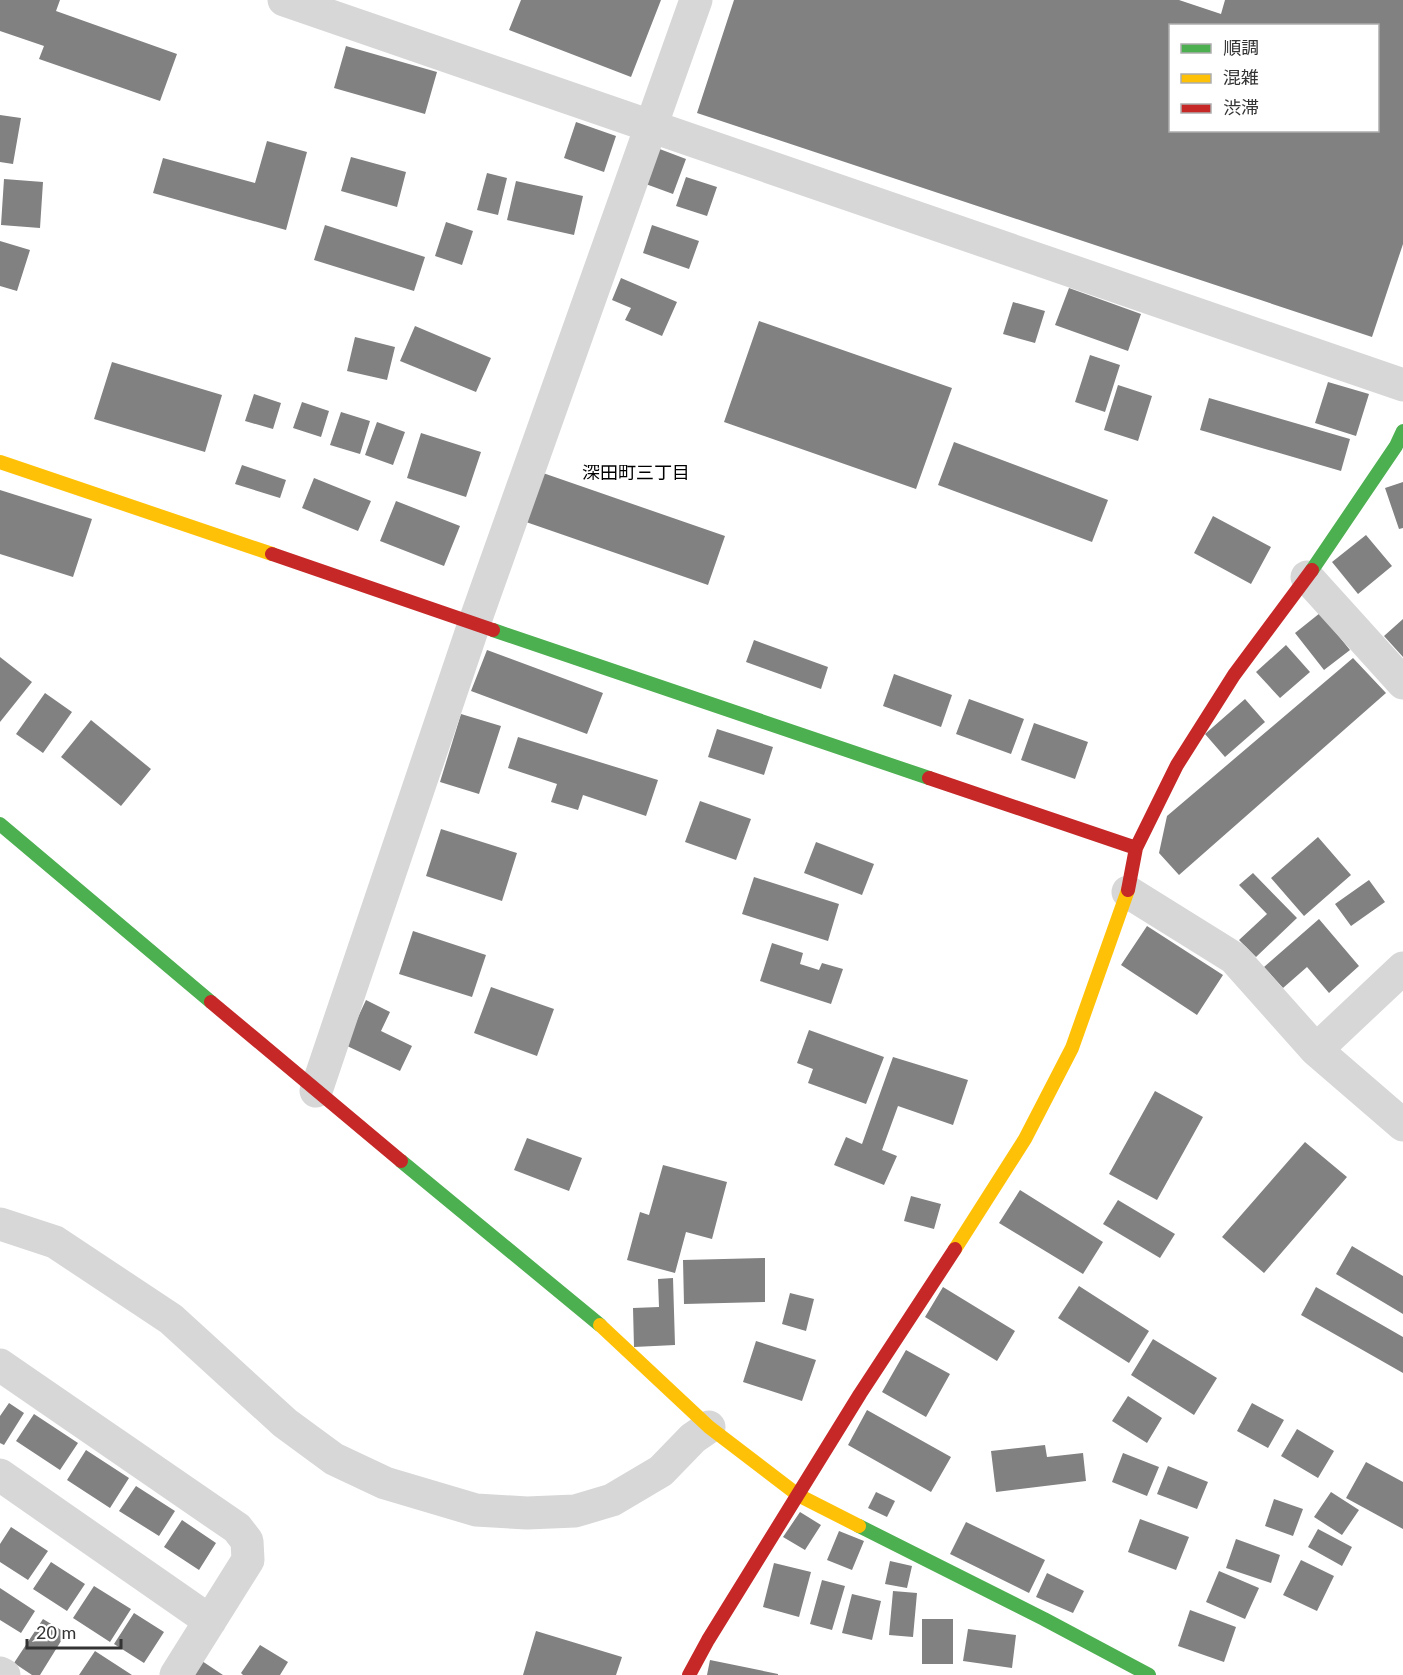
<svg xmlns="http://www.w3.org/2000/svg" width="1403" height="1675" font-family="Lato,'Noto Sans JP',sans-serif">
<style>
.building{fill:#818181;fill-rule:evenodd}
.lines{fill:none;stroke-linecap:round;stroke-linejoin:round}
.street{stroke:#d7d7d7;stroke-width:33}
.fast{stroke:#4caf50;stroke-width:14}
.slow{stroke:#ffc107;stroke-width:14}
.jam{stroke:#c62828;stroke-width:14}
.labels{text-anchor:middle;stroke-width:6;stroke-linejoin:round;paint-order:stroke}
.neighbourhood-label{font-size:18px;fill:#000;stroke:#fff}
</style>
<rect width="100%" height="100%" fill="#fff"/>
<path class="building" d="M0 0H60L56 11 177 54 160 101 39 59 44 46 0 31Z
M521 0H661L631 77 509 30Z
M734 0H1179L1221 14 1225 0H1403V244L1372 337 697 113ZM1170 26H1378V130H1170Z
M346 46 437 72 425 114 334 88Z
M0 115 21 118 13 164 0 162Z
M576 122 616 136 604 172 564 158Z
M267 141 307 152 286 230 153 193 163 158 255 183Z
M657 148 686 159 673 194 643 183Z
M351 157 406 172 397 207 341 191Z
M487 173 507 178 498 215 477 210Z
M686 177 717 187 707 216 676 206Z
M4 179 43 182 40 228 1 225Z
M516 181 583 196 574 235 507 220Z
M446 222 473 231 462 265 435 256Z
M325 225 425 257 414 291 314 260Z
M652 225 699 241 689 269 643 253Z
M0 241 30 250 17 291 0 286Z
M621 278 677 302 662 336 625 320 631 308 612 300Z
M1069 288 1141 314 1128 351 1055 325Z
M1013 302 1045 311 1035 343 1003 334Z
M759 321 952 388 916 489 724 422Z
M415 326 491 358 476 392 400 361Z
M355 337 395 347 387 380 347 371Z
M1090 355 1120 365 1105 412 1075 402Z
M112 362 222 395 205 452 94 419Z
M1328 382 1369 394 1356 436 1315 423Z
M1118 385 1152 396 1138 441 1104 430Z
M254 394 281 403 273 429 245 421Z
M1209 398 1350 439 1341 471 1200 430Z
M302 402 329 411 321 437 293 428Z
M341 412 370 421 360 454 330 445Z
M377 422 405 432 393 465 365 455Z
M421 433 481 452 466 497 407 478Z
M954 442 1108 500 1092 542 938 485Z
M242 465 286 480 280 498 235 484Z
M543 473 725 536 708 585 526 522Z
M314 478 371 501 358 531 302 508Z
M1403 482V528L1399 529 1385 488Z
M0 490 92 519 73 577 0 554Z
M396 501 460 526 444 566 380 541Z
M1213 516 1271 547 1251 584 1194 553Z
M1366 535 1392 566 1358 594 1332 562Z
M1320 613 1350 650 1324 670 1295 633Z
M1403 619V657L1384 636Z
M754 640 828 667 821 689 746 662Z
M1286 645 1310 672 1280 698 1256 672Z
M487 650 603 693 587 734 471 691Z
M0 657 32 682 0 722Z
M1353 658 1386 693 1179 875 1159 853 1167 816Z
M894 674 952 695 941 727 883 706Z
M45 693 72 712 43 753 16 734Z
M969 699 1024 719 1011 754 956 734Z
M1245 699 1265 722 1225 757 1205 734Z
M461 714 501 726 479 794 440 782Z
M91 720 151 769 121 806 61 757Z
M1034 723 1088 742 1075 779 1021 760Z
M717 729 773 747 764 775 708 757Z
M518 737 658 780 646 816 583 795 578 810 551 802 557 784 508 768Z
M700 801 751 819 736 860 685 842Z
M441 829 517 853 502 901 426 876Z
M1318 837 1351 875 1304 916 1271 878Z
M816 842 874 864 862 895 804 873Z
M1253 873 1297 918 1256 957 1239 940 1267 914 1239 885Z
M754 877 839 904 828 941 742 914Z
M1369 880 1385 902 1351 926 1335 904Z
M1319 919 1359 966 1329 993 1307 967 1283 988 1264 967Z
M1147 926 1223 975 1197 1015 1121 965Z
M413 931 486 955 472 997 399 974Z
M772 943 803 953 800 964 819 970 822 963 843 969 831 1004 760 981Z
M491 987 554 1009 537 1056 474 1033Z
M366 1000 390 1012 381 1031 412 1046 400 1071 345 1045Z
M809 1030 884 1057 866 1104 808 1083 813 1069 797 1063Z
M893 1057 968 1080 953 1125 898 1106 882 1150 897 1156 884 1185 834 1165 846 1137 862 1144Z
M1155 1091 1203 1117 1157 1200 1109 1174Z
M527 1138 582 1158 569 1191 514 1170Z
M1305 1142 1347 1177 1264 1273 1222 1237Z
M663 1165 727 1182 712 1239 686 1232 675 1273 627 1260 640 1212 649 1215Z
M1020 1190 1103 1242 1083 1274 999 1223Z
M911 1196 941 1204 934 1229 904 1221Z
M1118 1200 1175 1234 1160 1258 1103 1224Z
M1352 1246 1403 1276V1314L1336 1274Z
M765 1258V1302L684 1304 683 1260Z
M673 1278 675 1345 634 1347 633 1308 659 1307 658 1279Z
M1079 1286 1149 1331 1129 1363 1058 1318Z
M943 1287 1015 1331 997 1361 925 1317Z
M1316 1287 1403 1337V1373L1301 1315Z
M790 1293 814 1299 806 1331 782 1324Z
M1153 1339 1217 1378 1194 1415 1131 1375Z
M756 1341 816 1360 802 1401 743 1382Z
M906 1350 950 1374 926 1417 882 1392Z
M1128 1396 1162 1418 1147 1443 1112 1421Z
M9 1403 24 1413 4 1445 0 1443V1416Z
M1252 1403 1284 1420 1268 1448 1237 1431Z
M867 1410 951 1457 931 1492 848 1445Z
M34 1414 78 1443 60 1470 16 1441Z
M1297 1429 1334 1451 1318 1478 1281 1456Z
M1045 1445 1047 1457 1083 1453 1086 1481 996 1492 991 1451Z
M86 1450 129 1478 110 1508 67 1480Z
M1123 1453 1159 1467 1147 1496 1112 1482Z
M1366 1462 1403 1482V1529L1346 1498Z
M1168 1466 1208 1482 1197 1509 1157 1494Z
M136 1486 175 1511 159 1536 119 1511Z
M876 1492 895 1501 887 1517 868 1508Z
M1331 1492 1359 1510 1342 1535 1314 1517Z
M1274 1499 1303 1509 1293 1536 1265 1526Z
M800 1512 821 1525 805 1550 783 1537Z
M1140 1519 1189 1537 1176 1570 1128 1552Z
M182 1520 216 1543 199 1570 164 1547Z
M966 1522 1045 1560 1029 1593 950 1554Z
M11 1527 48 1551 28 1580 0 1562V1544Z
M1318 1529 1352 1547 1342 1566 1308 1547Z
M839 1531 864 1541 852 1570 827 1560Z
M1236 1539 1280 1555 1271 1583 1226 1568Z
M1301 1560 1334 1576 1317 1611 1283 1595Z
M890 1561 912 1566 907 1588 885 1584Z
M51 1562 85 1584 67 1611 33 1589Z
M774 1563 811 1572 799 1617 763 1607Z
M1219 1571 1259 1588 1245 1619 1206 1602Z
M1047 1573 1084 1591 1073 1613 1036 1597Z
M822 1580 845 1586 832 1630 810 1624Z
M94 1586 131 1609 110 1642 73 1618Z
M0 1588 35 1611 21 1633 0 1620Z
M893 1591 917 1593 913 1637 889 1635Z
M852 1594 881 1601 872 1640 842 1633Z
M1190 1610 1236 1627 1224 1662 1178 1646Z
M134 1613 164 1632 144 1663 114 1644Z
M43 1619 66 1633 40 1675H32L14 1663Z
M922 1619H953V1664H922Z
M968 1629 1016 1635 1012 1668 963 1661Z
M536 1631 622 1657 616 1675H523Z
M260 1645 288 1662 280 1675H243L241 1673Z
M95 1651 132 1675H79Z
M710 1660 778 1674V1675H707Z
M202 1661 223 1675H193Z"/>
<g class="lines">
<path class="street" d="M284 0 1403 385
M1307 577 1403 683
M1128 892 1234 958 1316 1050 1403 968
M1316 1050 1403 1125
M316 1091 474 624 696 0
M0 1224 55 1242 171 1319 285 1423 334 1459 385 1483 476 1510 527 1513 575 1511 612 1500 661 1471 693 1438 709 1427
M0 1365 237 1528 247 1541 248 1560 176 1675
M0 1475 210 1621
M0 1673 4 1675"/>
<path class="fast" d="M1312 570 1396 446 1403 431
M493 630 929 778
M0 824 211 1002
M401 1161 600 1325
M859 1526 1044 1619 1149 1675"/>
<path class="slow" d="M0 462 272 554
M955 1249 1025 1139 1072 1048 1128 890
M600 1325 709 1427 798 1495 859 1526"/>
<path class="jam" d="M272 554 493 630
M929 778 1136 848
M1128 890 1136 848 1177 765 1234 675 1312 570
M211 1002 401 1161
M689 1675 708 1640 860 1394 955 1249"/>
</g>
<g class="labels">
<g class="neighbourhood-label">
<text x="636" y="479">深田町三丁目</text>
</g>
</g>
<rect x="1169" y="24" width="210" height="108" fill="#ffffff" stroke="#adadad" stroke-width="1.5"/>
<rect x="1181" y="44" width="30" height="9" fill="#4caf50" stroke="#adadad" stroke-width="1.5"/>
<text x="1223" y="54" font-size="18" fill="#333333">順調</text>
<rect x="1181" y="74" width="30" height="9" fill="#ffc107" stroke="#adadad" stroke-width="1.5"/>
<text x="1223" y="84" font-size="18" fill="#333333">混雑</text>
<rect x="1181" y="104" width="30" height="9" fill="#c62828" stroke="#adadad" stroke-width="1.5"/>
<text x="1223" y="114" font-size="18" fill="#333333">渋滞</text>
<path d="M27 1639v9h94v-9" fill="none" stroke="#333333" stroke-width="3"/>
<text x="36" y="1639" font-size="18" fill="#333333" stroke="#ffffff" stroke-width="4.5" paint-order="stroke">20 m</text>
</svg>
